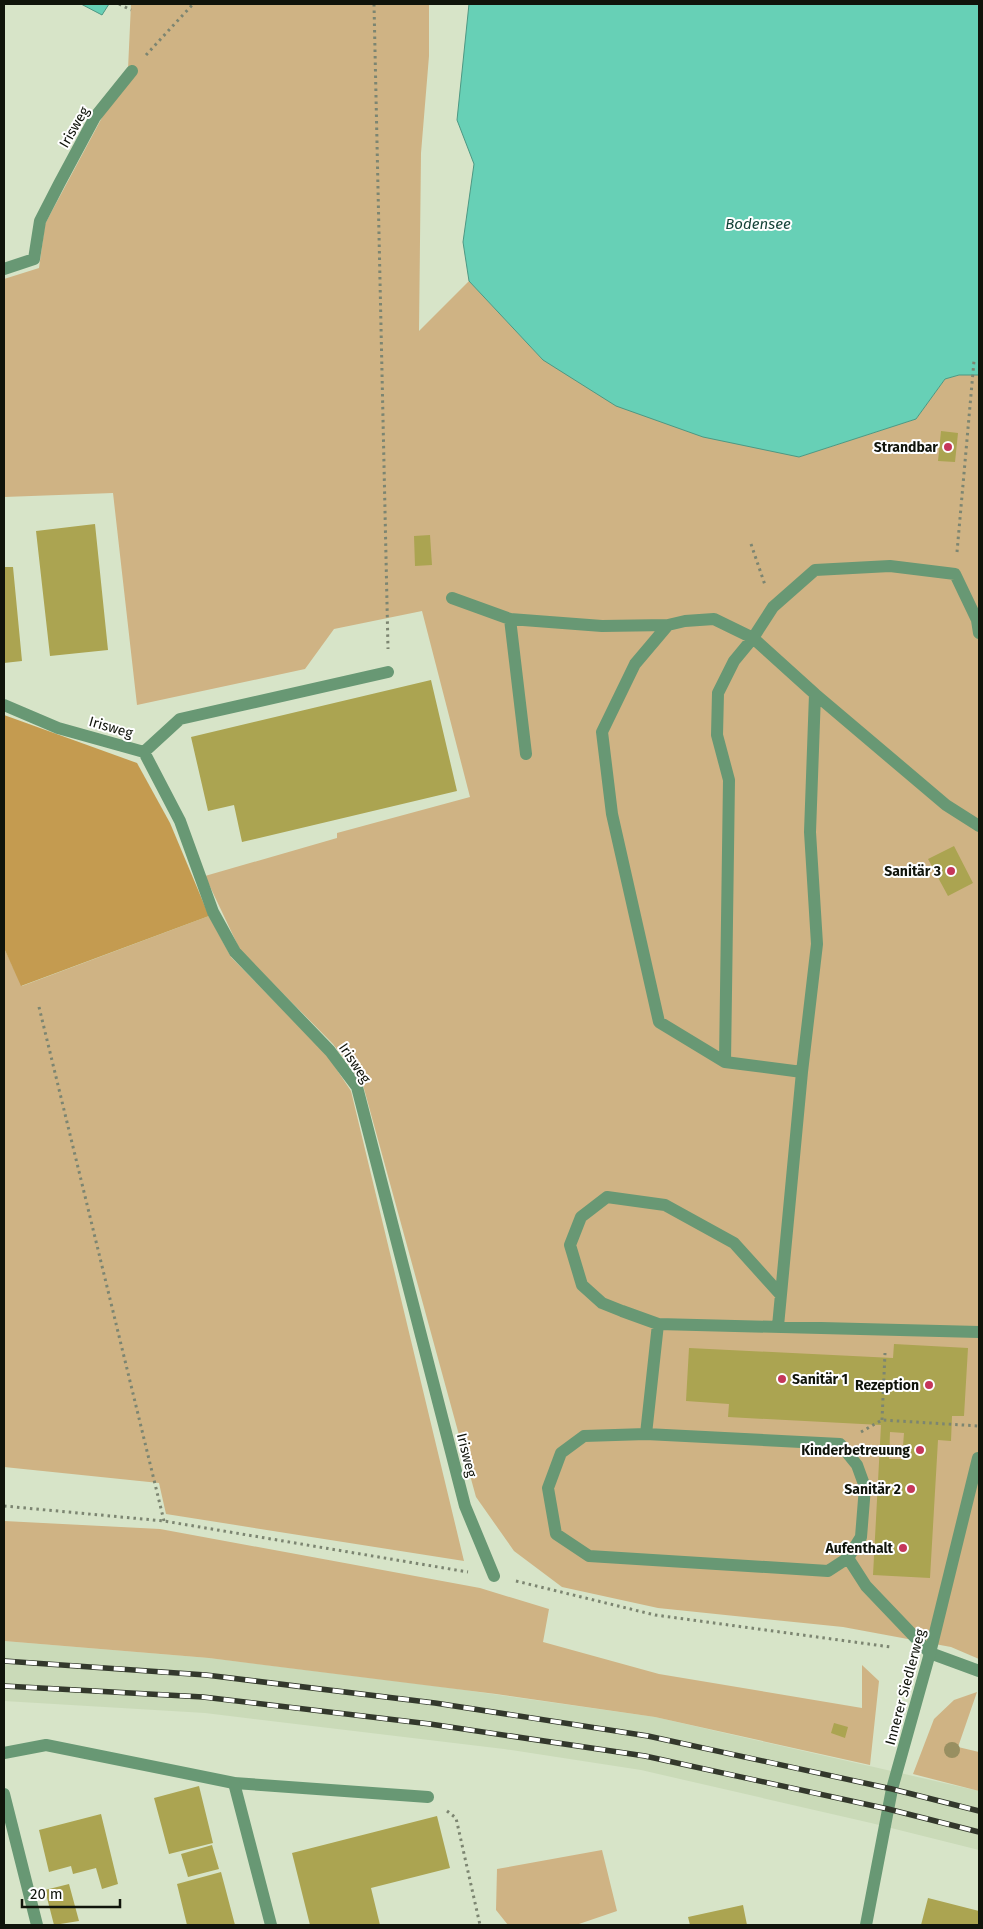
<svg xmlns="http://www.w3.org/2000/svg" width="983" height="1929" font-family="'Fira Sans',sans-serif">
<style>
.built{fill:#cadab8}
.green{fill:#cfb384}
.forest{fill:#c49b50}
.water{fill:#67d0b6;stroke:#4d9883}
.building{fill:#aba451;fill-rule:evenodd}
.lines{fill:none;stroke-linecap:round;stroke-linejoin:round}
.path{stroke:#7c8571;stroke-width:3;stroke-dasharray:2.5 4;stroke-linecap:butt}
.lane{stroke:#689874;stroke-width:12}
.street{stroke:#689874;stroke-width:12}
.rail-casing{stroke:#33382c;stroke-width:5.5}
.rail{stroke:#fff;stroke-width:4;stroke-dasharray:11;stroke-linecap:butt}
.tree{fill:#988f61}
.poi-dot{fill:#c5365a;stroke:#fff;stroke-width:2}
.labels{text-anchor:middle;stroke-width:4;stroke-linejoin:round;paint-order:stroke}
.street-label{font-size:14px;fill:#10140b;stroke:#fff}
.poi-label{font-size:14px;font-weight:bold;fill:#10140b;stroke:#fff;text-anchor:end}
.water-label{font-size:15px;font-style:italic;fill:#154439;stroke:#fff}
</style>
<rect width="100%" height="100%" fill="#d7e4c8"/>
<path class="built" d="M4 1641 209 1658 436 1686 655 1717 979 1791V1850L871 1823 641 1770 504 1749 205 1713 4 1701Z"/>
<path class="green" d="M131 4H429V56L421 153 419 331 469 281 543 360 799 457 916 419 945 379 959 375H979V1659L951 1647 843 1627 658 1608 562 1587 514 1551 476 1497 363 1085 333 1044 240 950 205 876 337 838V833L470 797 422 611 334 629 305 669 137 705 113 493 4 497V279L39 268 45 224 128 69Z
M209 916 231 957 327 1055 351 1091 464 1561 166 1514 159 1483 4 1467V948L22 986Z
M4 1521 160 1529 480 1588 549 1609 543 1642 659 1674 862 1708V1665L879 1681 870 1765 655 1717 496 1694 209 1658 4 1641Z
M977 1692 958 1747 979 1752V1791L913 1774 934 1719 954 1700Z
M602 1850 617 1911 576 1925H508L496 1910 497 1869Z"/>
<path class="forest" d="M4 715 137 763 170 823 209 916 21 986 4 948Z"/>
<path class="water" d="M81 4H109L102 15Z
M469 4H979V375H959L945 379 916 419 799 457 703 437 616 406 543 360 469 281 463 242 474 164 457 120Z"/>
<path class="building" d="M941 431 958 433 955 462 938 461Z
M95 524 108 650 50 656 36 531Z
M430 535 432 565 415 566 414 536Z
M4 567H13L22 661 4 663Z
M431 680 457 791 242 842 234 805 208 811 191 737Z
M954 846 973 883 948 896 928 859Z
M894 1344 968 1348 964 1416H952L951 1441 938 1440 930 1578 873 1575 881 1425 728 1417 729 1404 686 1401 689 1348 893 1358ZM890 1432 904 1433 902 1459H889Z
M834 1723 848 1727 845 1738 831 1733Z
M199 1786 213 1843 169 1854 154 1798Z
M101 1814 118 1884 102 1889 96 1868 73 1874 71 1866 49 1872 39 1830Z
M437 1816 450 1868 371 1888 380 1925H310L292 1853Z
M212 1845 219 1869 188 1877 181 1854Z
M221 1872 235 1925H187L177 1884Z
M69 1884 79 1921 54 1925 45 1890Z
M928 1898 979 1911V1925H921Z
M743 1905 747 1925H690L688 1917Z"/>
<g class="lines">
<path class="path" d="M119 4 131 10
M374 4 388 649
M146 55 193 4
M751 544 765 585
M957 552 974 361
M39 1007 164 1521
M882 1420 885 1353
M861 1432 882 1420 979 1426
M4 1506 164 1521 468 1572
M516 1581 655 1615 891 1647
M447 1811 456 1818 480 1925"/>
<path class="lane" d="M4 269 34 259 40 221 59 184 95 117 132 71
M452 598 510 619 602 626 668 625
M510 619 526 754
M4 705 58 728 144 752 180 821 213 912 235 952 330 1051 357 1087 465 1506 494 1576
M144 752 180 719 388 672
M725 1062 729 780 717 735 718 693 734 661 753 638 773 607 815 570 890 566 955 574 977 620 979 633
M802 1072 817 944 810 832 815 694
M780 1294 734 1243 665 1205 607 1197 581 1217 570 1245 582 1285 602 1303 622 1311 658 1324 979 1332
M778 1326 802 1072 725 1062 659 1022 612 814 602 732 635 664 668 625 685 621 714 619 753 638 815 694 946 805 979 826
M646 1434 840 1444 857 1465 865 1487 861 1537 848 1558 828 1571 589 1556 556 1534 548 1488 561 1453 584 1436Z
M646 1434 658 1324
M848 1558 866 1586 930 1653 979 1671
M4 1753 46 1745 234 1783 428 1797"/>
<path class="street" d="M234 1783 271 1925
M4 1794 37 1925
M866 1925 892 1789 930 1653 978 1458"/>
<g class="rail-casing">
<path id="rail" d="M4 1661 206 1675 435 1703 648 1736 892 1789 979 1811
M4 1686 203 1697 430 1724 645 1756 888 1809 979 1832"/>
</g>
<use href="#rail" class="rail"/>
</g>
<circle class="tree" cx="952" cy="1750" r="8"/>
<g class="poi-dot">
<circle cx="948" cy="447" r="5"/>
<circle cx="951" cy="871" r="5"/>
<circle cx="782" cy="1379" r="5"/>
<circle cx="929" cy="1385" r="5"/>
<circle cx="920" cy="1450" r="5"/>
<circle cx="911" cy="1489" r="5"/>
<circle cx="903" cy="1548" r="5"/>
</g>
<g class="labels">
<g class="street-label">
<text transform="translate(74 127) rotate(-60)" y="5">Irisweg</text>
<text transform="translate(111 727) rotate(16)" y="5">Irisweg</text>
<text transform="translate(355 1063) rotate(56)" y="5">Irisweg</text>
<text transform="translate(467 1455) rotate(76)" y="5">Irisweg</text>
<text transform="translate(905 1687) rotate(-75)" y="5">Innerer Siedlerweg</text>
</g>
<g class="poi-label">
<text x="938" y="452">Strandbar</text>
<text x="941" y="876">Sanitär 3</text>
<text x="792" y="1384" text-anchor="start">Sanitär 1</text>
<text x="919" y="1390">Rezeption</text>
<text x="910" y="1455">Kinderbetreuung</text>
<text x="901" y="1494">Sanitär 2</text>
<text x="893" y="1553">Aufenthalt</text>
</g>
<g class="water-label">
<text x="758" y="229">Bodensee</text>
</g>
</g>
<rect width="983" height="1929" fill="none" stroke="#10140b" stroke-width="10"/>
<path d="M22 1899v8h98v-8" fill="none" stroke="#10140b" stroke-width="2.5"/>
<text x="30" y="1899" font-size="15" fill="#10140b" stroke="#ffffff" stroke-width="4" paint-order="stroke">20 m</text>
</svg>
